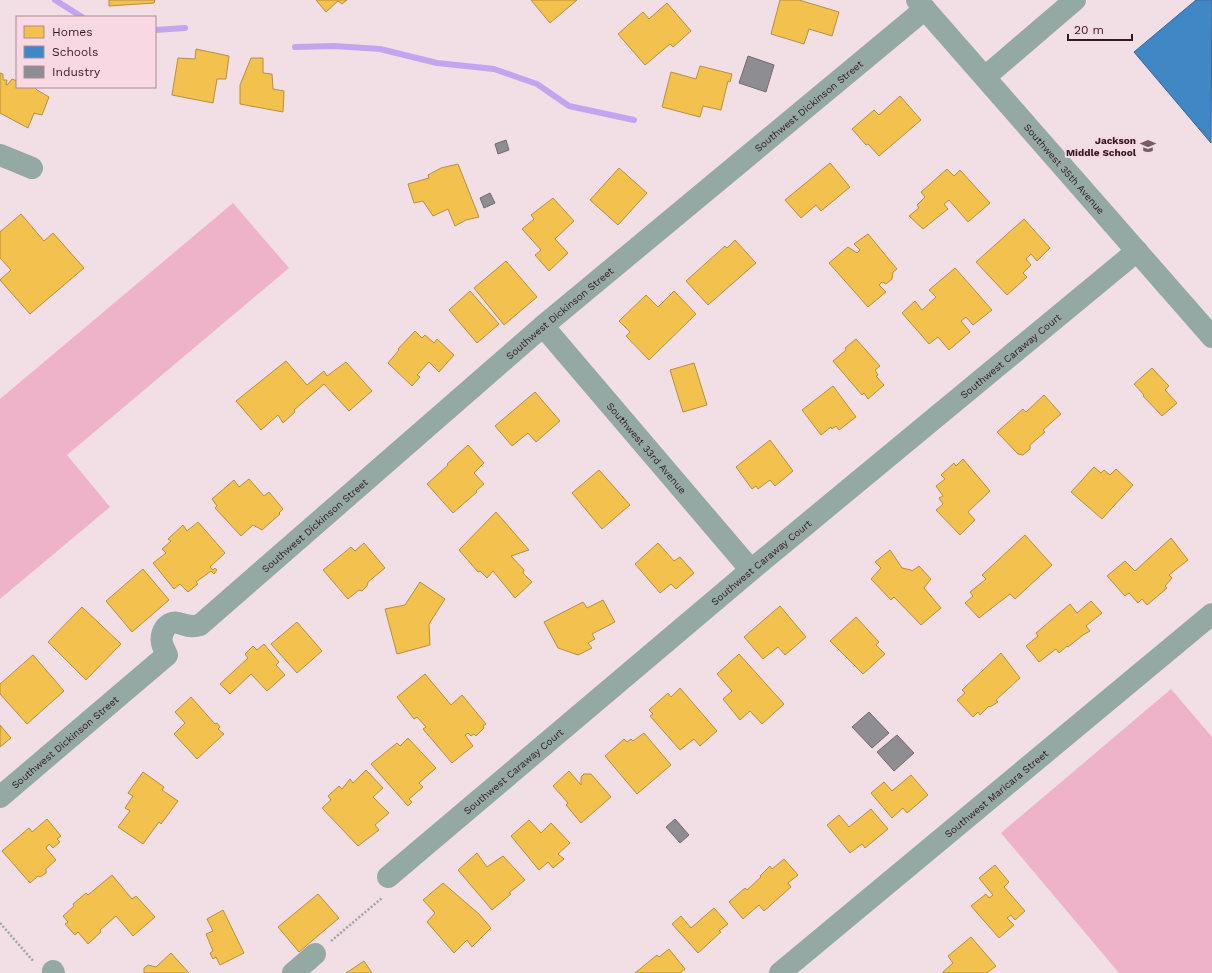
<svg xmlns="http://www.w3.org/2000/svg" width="1212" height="973" font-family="'Work Sans',sans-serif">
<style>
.green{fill:#eeb3c8}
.homes{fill:#f2c14e;stroke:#b98e41}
.schools{fill:#3f88c5;stroke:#3c6694}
.industry{fill:#8d8d92;stroke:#726a70}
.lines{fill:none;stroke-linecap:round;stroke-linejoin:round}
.stream{stroke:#c2a5ef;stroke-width:6}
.path{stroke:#9aa5a4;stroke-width:2.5;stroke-dasharray:2 2;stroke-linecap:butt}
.minor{stroke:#94a8a4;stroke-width:22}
.labels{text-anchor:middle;stroke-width:4;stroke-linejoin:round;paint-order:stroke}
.street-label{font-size:10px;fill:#341822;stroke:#f8d8e2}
.poi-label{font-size:10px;font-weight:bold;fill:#341822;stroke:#f8d8e2;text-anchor:end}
</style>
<rect width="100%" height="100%" fill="#f1dfe5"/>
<path class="green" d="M233 203 289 268 67 455 110 507 0 599V399Z
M1171 689 1212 737V973H1119L1001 833Z"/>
<path class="homes" d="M109 0H155L154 3 109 6Z
M316 0H347L342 4 338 1 326 12Z
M531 0H577L550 23Z
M780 0H799L839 12 832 36 809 29 804 44 771 34Z
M667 3 691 31 673 47 670 44 645 65 618 34 643 12 649 19Z
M196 49 229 56 226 79H217L213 103 172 95 178 58 195 59Z
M251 58H263V73L272 74 273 89 284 91 283 112 240 104V85Z
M700 66 732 74 730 82 728 81 721 110 703 106 700 117 662 107 671 72 696 79Z
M0 73 3 74V80H7L6 85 8 84 12 79 17 81V87H34L37 90 49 97 42 115 34 113 28 128 0 113Z
M900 96 921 120 879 156 868 144 866 145 852 129 874 110 879 115Z
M830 163 850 187 821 211 816 205 801 218 785 200Z
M458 164 479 217 466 220 455 226 448 209 433 216 423 201 414 203 408 184 429 178 428 175 441 168Z
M619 168 647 193 618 225 590 200Z
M947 169 954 176 960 170 990 203 968 222 949 200 944 204 948 209 923 229 909 216 919 208 917 205 925 197 921 192Z
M553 198 574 221 555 239 568 253 549 271 535 255 541 250 522 229 534 219 531 215Z
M21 214 44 241 53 233 84 268 30 314 0 280 11 270 0 258V232Z
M1024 219 1050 248 1037 261 1031 254 1026 259 1031 265 1023 273 1027 277 1007 295 976 262Z
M868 234 897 269 893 272 892 279 886 284 882 282 879 285 886 292 868 307 829 263 848 247 857 253 860 250 854 244Z
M735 240 756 263 708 305 686 281 725 246 727 248Z
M506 261 537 297 504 325 474 288Z
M955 268 992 310 973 325 966 317 961 321 970 332 949 350 938 337 929 344 902 313 915 301 922 310 936 297 929 290Z
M470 291 499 324 477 343 449 310Z
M674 291 696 314 649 360 626 336 630 332 619 321 646 295 658 307Z
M415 331 422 338 425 335 434 343 437 339 454 355 439 372 429 362 417 375 420 377 412 386 388 363 399 350 398 349Z
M856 339 880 366 875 370 878 375 876 376 884 385 868 399 864 393 862 395 833 361 846 350 845 348Z
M286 361 307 385 324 371 327 376 346 362 372 391 349 411 324 384 294 410 295 412 283 423 278 415 261 430 236 401Z
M694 363 707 405 683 412 670 370Z
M1152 368 1169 386 1165 390 1177 403 1162 416 1143 396 1144 395 1134 384Z
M833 386 856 417 839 430 836 426 832 429 831 427 821 435 802 410Z
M535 392 560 421 536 442 528 433 512 446 495 426Z
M1044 395 1061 414 1043 430 1045 432 1030 445V449L1023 455 1018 454 997 432 1023 409 1026 412Z
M770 440 793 471 775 486 770 480 758 489 756 486 752 489 736 467Z
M468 445 484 463 474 473 484 484 476 491 477 492 453 513 427 484 448 465 447 464Z
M963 459 990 491 968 512 975 520 960 535 936 510 943 504 939 498 943 496 936 486 945 479 941 475 954 463 956 466Z
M1094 467 1101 473 1104 470 1110 475 1116 469 1133 485 1102 519 1071 492Z
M599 470 630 505 602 529 572 493Z
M249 479 264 496 269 492 283 509 279 513 280 514 262 530 253 525 241 536 215 508 217 506 212 499 234 480 239 487Z
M496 512 529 550 511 556 524 570 523 573 532 582 515 598 493 571 487 578 480 571 478 572 459 550Z
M198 522 225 553 210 567 213 570 215 568 217 570 214 574 211 571 196 582 198 584 188 592 180 584 174 589 153 563 166 553 162 549 171 541 168 539 183 525 187 531Z
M1025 535 1052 565 1015 599 1010 594 979 618 965 603 973 596 970 592 986 579 982 575Z
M1171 538 1188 560 1169 575 1172 578 1165 586 1167 588 1147 605 1142 599 1138 603 1129 593 1125 596 1107 576 1125 561 1135 571Z
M364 543 385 568 368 582 367 586 362 591 359 590 348 599 323 570 351 547 355 551Z
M658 543 674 561 680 557 694 573 676 589 671 584 660 593 635 564Z
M890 550 902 568 911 570 912 571 919 566 931 579 924 588 941 608 921 625 894 597 891 600 871 579 881 568 875 562Z
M143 569 169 600 132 632 106 601Z
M420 582 445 599 429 624 430 645 397 654 385 609 405 605Z
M603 600 615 622 592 634 595 639 588 643 592 648 578 655 558 648 544 622 583 602 587 608Z
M1091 601 1102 613 1086 626 1090 631 1083 635 1068 647 1067 646 1059 653 1056 649 1039 662 1026 646 1038 636 1036 633 1070 604 1077 613Z
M780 606 806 637 785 655 778 647 763 659 744 637Z
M82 607 121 644 86 680 48 642Z
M856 617 879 642 876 645 885 654 863 674 830 641Z
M297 622 322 651 297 673 271 644Z
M264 644 279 662 276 665 285 675 267 691 251 674 230 694 220 684 248 658 245 654 253 646 257 650Z
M1001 653 1020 678 996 700 998 702 990 707 989 706 980 715 978 712 973 717 957 700 965 693 962 690Z
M739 654 784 704 762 724 750 711 740 720 723 699 732 691 717 674Z
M33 655 64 691 27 724 0 694V684Z
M425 674 451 705 462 695 486 724 483 726 484 728 476 736 474 734 471 736 468 733 465 735 473 746 452 763 423 729 426 727 417 717 414 719 397 697Z
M680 688 717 731 700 746 694 739 680 750 650 716 653 714 649 710 668 693 671 697Z
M191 697 215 724 217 723 220 727 218 729 224 734 197 759 174 734 185 723 175 712Z
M0 725 11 738 0 747Z
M644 733 671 765 637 794 605 756 624 739 627 742 631 739 633 741Z
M408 738 436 768 419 783 423 787 409 799 412 802 408 806 371 764 397 743 400 746Z
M366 770 383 788 373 797 389 813 375 825 379 830 358 846 322 808 331 800 328 796 339 786 342 789 350 779 353 783Z
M569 771 581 785V777L584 774H591L611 797 581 823 566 805 568 803 553 786Z
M143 772 164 787 162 790 178 801 161 824 159 822 143 844 118 827 130 811 125 808 133 796 128 793Z
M911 775 928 795 907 813 903 808 892 818 871 793 884 782 892 791Z
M871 809 888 829 865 848 862 844 850 853 827 825 839 815 849 827Z
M47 819 61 836 57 839 60 842 53 848 49 844 46 848 56 860 46 869V873L40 877 38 876 30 883 2 851 29 828 32 832Z
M529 820 541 833 551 823 570 843 558 854 564 859 553 868 548 862 539 870 511 836Z
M477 853 487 867 503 856 525 880 509 893 511 894 492 910 458 870Z
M784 859 798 875 788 883 791 887 764 911 759 905 743 919 729 902 745 888 747 890 761 877 760 876 770 866 772 869Z
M995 865 1009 882 1004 887 1025 911 1015 920 1011 915 1007 918 1014 925 999 938 971 906 986 894 989 898 993 895 979 878Z
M112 875 132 899 136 896 155 917 133 936 116 916 100 930 101 932 88 944 78 932 75 935 65 924 68 922 63 916 74 906 73 904 86 893 88 895Z
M443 883 479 914 491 928 472 947 467 940 454 953 427 922 435 913 423 900Z
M318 894 339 918 299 952 278 927Z
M714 908 728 924 719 931 721 932 698 953 672 924 681 916 691 928Z
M223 910 244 953 220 965 216 957 213 959 210 953 213 951 206 934 213 931 207 919Z
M971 937 996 966 987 973H942L953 963 948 956Z
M669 949 685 969 680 973H635L657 955 659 957Z
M171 953 189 973H144V968L148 965 156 967Z
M364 961 372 973H346Z"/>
<path class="schools" d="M1196 0H1212L1211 143 1134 52Z"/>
<path class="industry" d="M748 56 774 65 766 92 739 83Z
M506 140 509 150 498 154 495 144Z
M490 193 495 203 484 208 480 198Z
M869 712 889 733 872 748 852 727Z
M897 735 914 753 894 771 877 752Z
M675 819 689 835 680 843 666 827Z"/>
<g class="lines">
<path class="stream" d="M55 0 82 17
M155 30 185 28
M295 47 334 46 380 49 437 63 494 69 537 84 569 106 634 120"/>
<path class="path" d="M0 923 34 962
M331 941 382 898"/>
<g class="minor">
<path id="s1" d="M917 0 1212 337"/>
<path d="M985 77 1075 0"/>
<path d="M0 155 32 168"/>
<path id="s2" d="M543 326 751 570"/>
<path id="s3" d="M0 797 167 655C165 651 163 647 162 643 160 633 167 620 178 623 187 625 191 628 200 625L543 326 925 9"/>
<path id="s4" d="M388 877 751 570 1137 251"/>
<path d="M53 971 54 973"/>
<path d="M293 973 315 954"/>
<path id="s5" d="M780 973 1212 614"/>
</g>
</g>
<defs>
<g id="school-bare" transform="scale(1.2)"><path d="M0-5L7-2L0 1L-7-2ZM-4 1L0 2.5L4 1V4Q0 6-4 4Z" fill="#765e66" stroke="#f8d8e2" stroke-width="2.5" paint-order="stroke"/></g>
</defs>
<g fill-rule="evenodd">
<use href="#school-bare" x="1148" y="146"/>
</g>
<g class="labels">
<g class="street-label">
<text dy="4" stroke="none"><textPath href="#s3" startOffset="1085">Southwest Dickinson Street</textPath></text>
<text dy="4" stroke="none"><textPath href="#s1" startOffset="224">Southwest 35th Avenue</textPath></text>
<text dy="4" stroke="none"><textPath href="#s3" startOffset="761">Southwest Dickinson Street</textPath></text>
<text dy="4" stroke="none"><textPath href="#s4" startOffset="812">Southwest Caraway Court</textPath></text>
<text dy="4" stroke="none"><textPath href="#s2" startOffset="160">Southwest 33rd Avenue</textPath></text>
<text dy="4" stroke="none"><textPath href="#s3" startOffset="437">Southwest Dickinson Street</textPath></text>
<text dy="4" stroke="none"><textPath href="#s4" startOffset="488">Southwest Caraway Court</textPath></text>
<text dy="4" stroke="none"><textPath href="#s3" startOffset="85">Southwest Dickinson Street</textPath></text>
<text dy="4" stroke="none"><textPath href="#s4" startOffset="164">Southwest Caraway Court</textPath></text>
<text dy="4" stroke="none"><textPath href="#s5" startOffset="281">Southwest Maricara Street</textPath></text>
</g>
<g class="poi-label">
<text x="1136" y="144">Jackson<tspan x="1136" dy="12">Middle School</tspan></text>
</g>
</g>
<rect x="16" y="16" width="140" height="72" fill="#f8d8e2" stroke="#aa8b95"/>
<rect x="24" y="26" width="20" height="12" fill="#f2c14e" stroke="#aa8b95"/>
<text x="52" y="36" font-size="12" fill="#341822">Homes</text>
<rect x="24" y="46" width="20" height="12" fill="#3f88c5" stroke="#aa8b95"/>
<text x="52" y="56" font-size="12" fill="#341822">Schools</text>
<rect x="24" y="66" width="20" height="12" fill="#8d8d92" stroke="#aa8b95"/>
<text x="52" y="76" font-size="12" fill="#341822">Industry</text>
<path d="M1068 34v6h64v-6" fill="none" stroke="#341822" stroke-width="2"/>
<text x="1074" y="34" font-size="12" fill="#341822" stroke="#f8d8e2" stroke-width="3" paint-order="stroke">20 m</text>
</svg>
